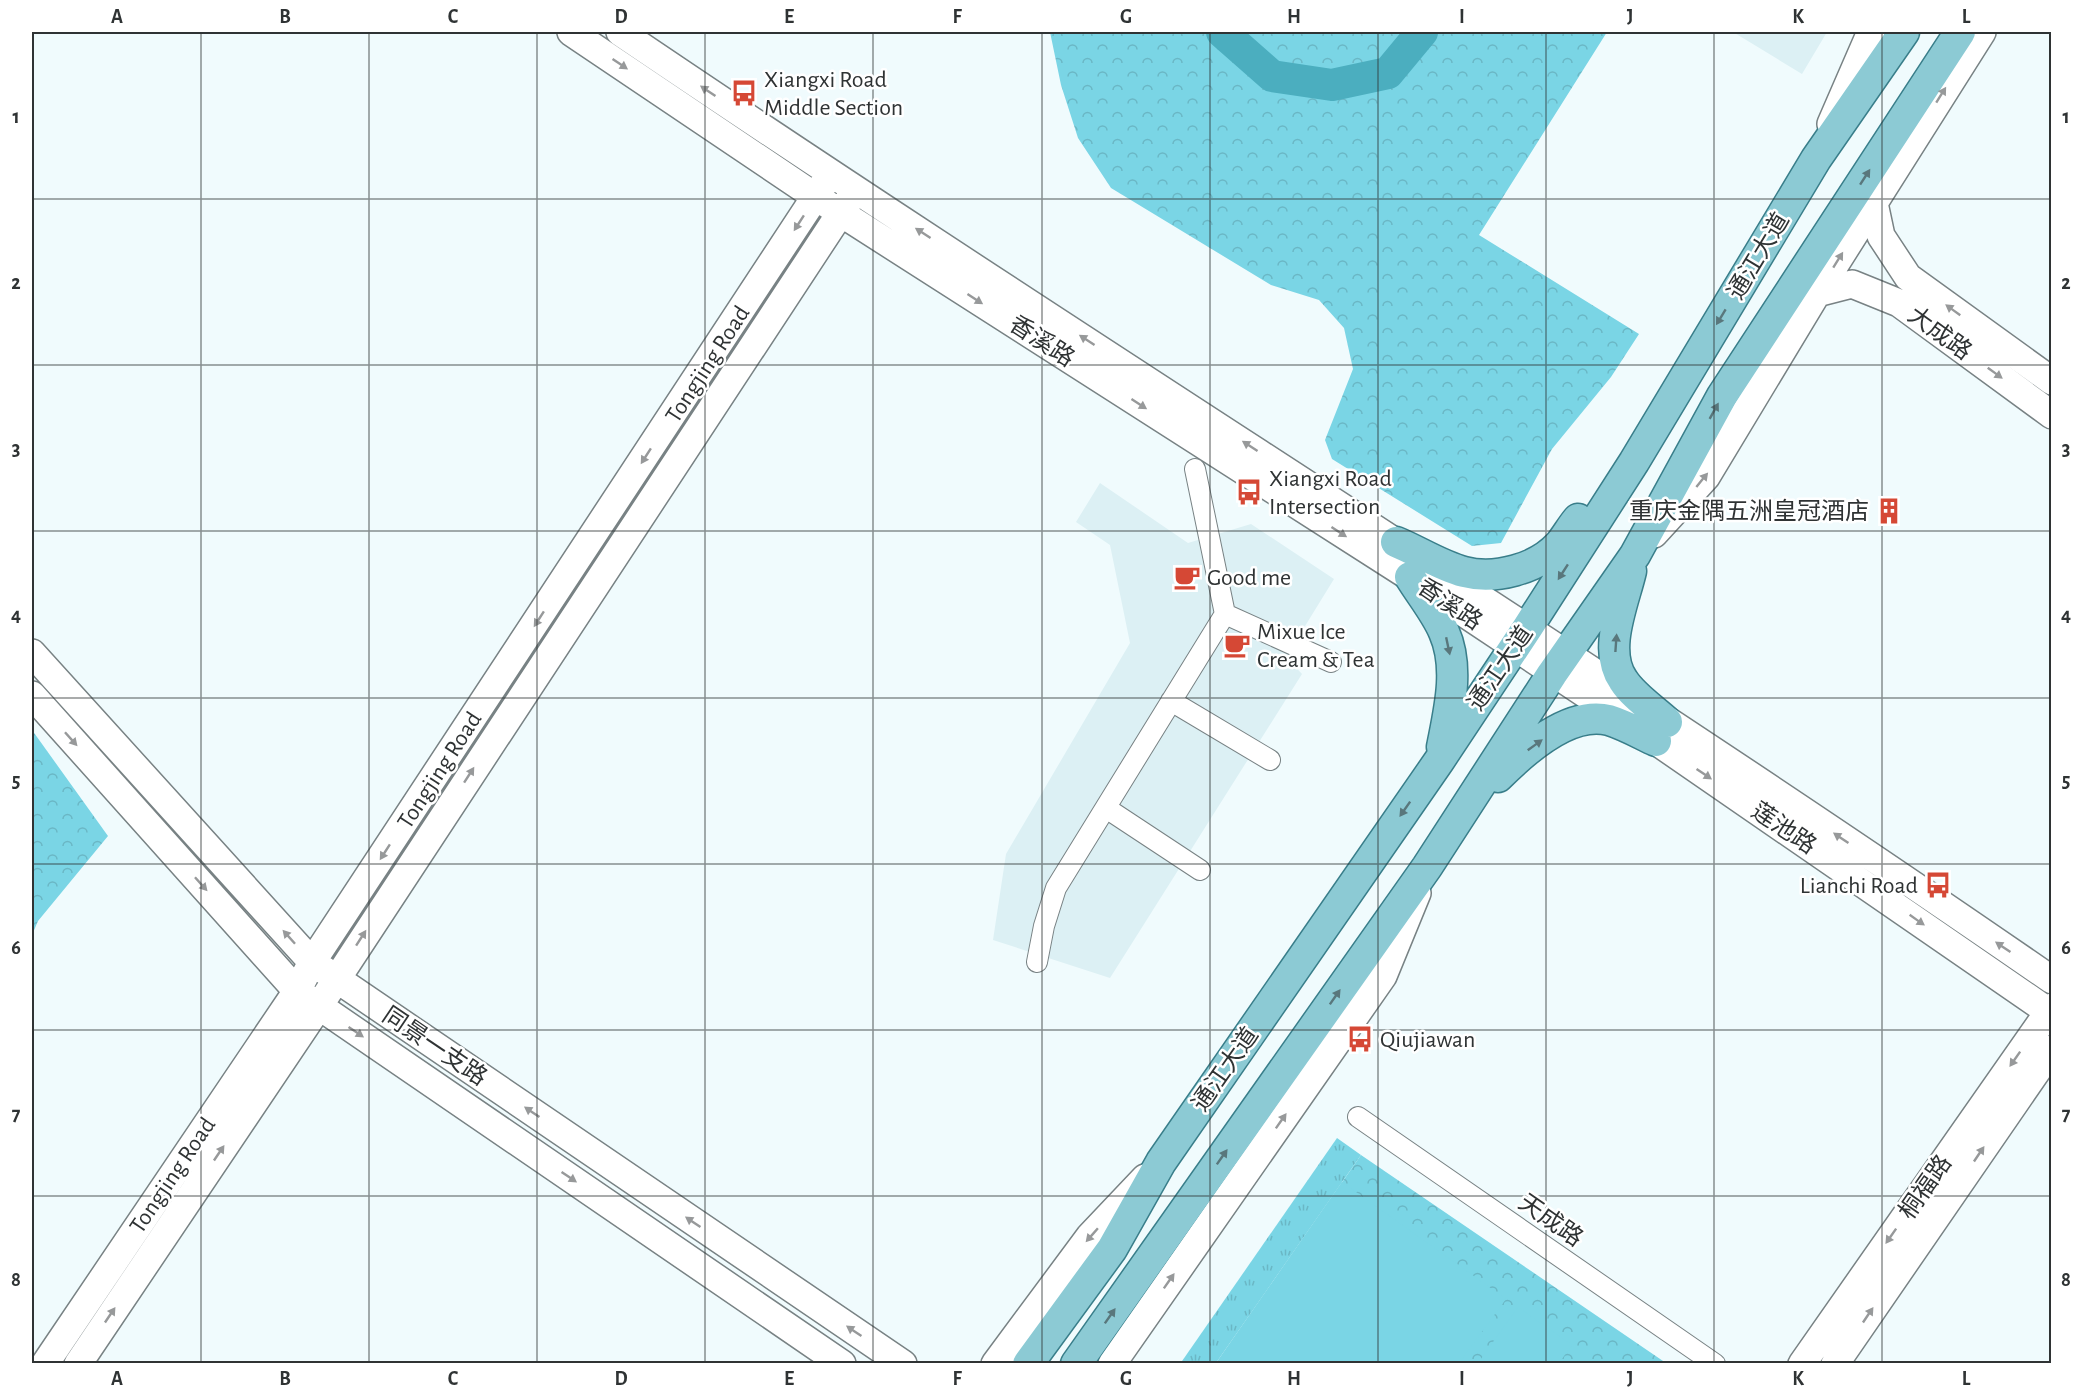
<svg xmlns="http://www.w3.org/2000/svg" width="2083" height="1395" font-family="'Alegreya Sans','Noto Sans SC',sans-serif">
<style>
.built{fill:#dcf0f4}
.grass{fill:url(#grass-tufts)}
.park{fill:url(#park-crowns)}
.pitch{fill:#7ad5e5}
.lines{fill:none;stroke-linecap:round;stroke-linejoin:round}
.river{stroke:#4baebf;stroke-width:32}
.street-casing{stroke:#788284;stroke-width:22}
.secondary-casing{stroke:#788284;stroke-width:30}
.primary-casing{stroke:#397e8a;stroke-width:33}
.street{stroke:#fff;stroke-width:20}
.secondary{stroke:#fff;stroke-width:27}
.primary{stroke:#8ccad4;stroke-width:30}
.oneway{fill:#97999a}
.oneway2{fill:#59777c}
.grid{fill:none;stroke:#2f3334;stroke-width:1.5;stroke-opacity:0.55}
.labels{text-anchor:middle;stroke-width:5;stroke-linejoin:round;paint-order:stroke}
.poi-label{font-size:24px;fill:#2f3334;stroke:#fff;text-anchor:start}
.street-label{font-size:24px;fill:#2f3334;stroke:#fff}
.neatline{fill:none;stroke:#2f3334;stroke-width:2}
.grid-label{font-size:20px;text-anchor:middle;font-weight:bold;fill:#2f3334}
</style>
<defs>
<pattern id="grass-tufts" width="24" height="20" patternUnits="userSpaceOnUse" patternTransform="scale(1.5)"><rect width="24" height="20" fill="#7ad5e5"/><path d="M3 7l-1-3M5 7V3M7 7l1-3M15 17l-1-3M17 17v-4M19 17l1-3" fill="none" stroke="#6ab7c5"/></pattern>
<pattern id="park-crowns" width="20" height="18" patternUnits="userSpaceOnUse" patternTransform="scale(1.5)"><rect width="20" height="18" fill="#7ad5e5"/><path d="M2 6a3 3 0 1 1 6 0M12 15a3 3 0 1 1 6 0" fill="none" stroke="#6ab7c5"/></pattern>
</defs>
<rect width="100%" height="100%" fill="#f0fbfd"/>
<path class="built" d="M1733 32H1827L1802 74Z
M1100 483 1188 543 1251 524 1334 579 1286 657 1302 674 1110 978 993 940 1006 854 1130 643 1110 545 1076 522Z"/>
<path class="grass" d="M1337 1138 1361 1155 1216 1363 1180 1364Z"/>
<path class="park" d="M1050 32H1607L1479 235 1639 334 1611 377 1552 449 1501 543 1472 546 1332 459 1325 440 1353 369 1344 328 1319 300 1271 285 1111 188 1078 138 1061 85Z
M32 730 108 836 38 921 32 935Z
M1361 1155 1666 1363 1216 1364Z"/>
<path class="pitch" d="M1342 1182 1506 1299 1459 1363H1216Z
M1518 1307 1572 1345 1559 1363H1478Z"/>
<g class="lines">
<path class="river" d="M1222 32 1272 76 1332 85 1388 73 1422 32"/>
<g class="street-casing">
<path id="street" d="M1225 614 1331 662
M1171 701 1270 760
M1106 808 1200 870
M1037 962 1044 926 1056 888 1225 614 1195 469
M1358 1117 1715 1364"/>
</g>
<g class="secondary-casing">
<path id="secondary" d="M571 32 816 197 1410 577 1656 741 2052 1014
M620 32C1094 353 1581 654 2052 980
M1831 124 1871 32
M1874 203 1881 236 1908 277 2052 381
M1817 293 1852 284 1899 303 2052 415
M1654 534 1706 477 1817 293 1982 32
M32 653 312 962 903 1364
M32 695 297 991 842 1364
M45 1364 297 991 312 962 825 182
M78 1364 319 1006 851 197
M995 1364 1090 1236 1145 1178
M1112 1364 1383 976 1417 893
M1802 1364 2052 1007
M1835 1364 2052 1049"/>
</g>
<g class="primary-casing">
<path id="primary" d="M1396 542C1418 551 1441 566 1464 572 1495 580 1537 569 1559 545 1566 537 1571 527 1578 519
M1631 571C1624 602 1602 650 1623 680 1633 696 1653 709 1667 722
M1410 577C1421 595 1436 613 1444 632 1460 668 1449 711 1442 747
M1498 777C1524 751 1569 710 1609 720 1625 725 1641 734 1656 741
M1028 1364 1112 1249 1161 1162 1439 761 1528 627 1634 462 1816 159 1904 32
M1076 1364 1427 867 1552 674 1635 555 1722 396 1960 32"/>
</g>
<use href="#street" class="street"/>
<use href="#secondary" class="secondary"/>
<use href="#primary" class="primary"/>
</g>
<defs><path id="oneway-solid" d="M-6-.8H1V-3.2L6.5 0L1 3.2V.8H-6Z" transform="scale(1.5)"/></defs>
<g class="oneway">
<use href="#oneway-solid" transform="translate(620 64) rotate(34)"/>
<use href="#oneway-solid" transform="translate(708 91) rotate(-146)"/>
<use href="#oneway-solid" transform="translate(1941 95) rotate(-58)"/>
<use href="#oneway-solid" transform="translate(799 223) rotate(123)"/>
<use href="#oneway-solid" transform="translate(923 233) rotate(-147)"/>
<use href="#oneway-solid" transform="translate(1838 260) rotate(-58)"/>
<use href="#oneway-solid" transform="translate(975 299) rotate(33)"/>
<use href="#oneway-solid" transform="translate(1953 310) rotate(-144)"/>
<use href="#oneway-solid" transform="translate(1087 340) rotate(-147)"/>
<use href="#oneway-solid" transform="translate(1995 373) rotate(36)"/>
<use href="#oneway-solid" transform="translate(1139 404) rotate(33)"/>
<use href="#oneway-solid" transform="translate(1250 446) rotate(-147)"/>
<use href="#oneway-solid" transform="translate(646 456) rotate(123)"/>
<use href="#oneway-solid" transform="translate(1702 480) rotate(-51)"/>
<use href="#oneway-solid" transform="translate(1339 532) rotate(33)"/>
<use href="#oneway-solid" transform="translate(539 619) rotate(123)"/>
<use href="#oneway-solid" transform="translate(71 739) rotate(48)"/>
<use href="#oneway-solid" transform="translate(1704 774) rotate(34)"/>
<use href="#oneway-solid" transform="translate(469 775) rotate(-57)"/>
<use href="#oneway-solid" transform="translate(1841 838) rotate(-146)"/>
<use href="#oneway-solid" transform="translate(385 852) rotate(123)"/>
<use href="#oneway-solid" transform="translate(201 884) rotate(48)"/>
<use href="#oneway-solid" transform="translate(1917 920) rotate(35)"/>
<use href="#oneway-solid" transform="translate(289 937) rotate(-132)"/>
<use href="#oneway-solid" transform="translate(361 938) rotate(-57)"/>
<use href="#oneway-solid" transform="translate(2003 947) rotate(-146)"/>
<use href="#oneway-solid" transform="translate(356 1032) rotate(34)"/>
<use href="#oneway-solid" transform="translate(2015 1059) rotate(125)"/>
<use href="#oneway-solid" transform="translate(532 1112) rotate(-146)"/>
<use href="#oneway-solid" transform="translate(1281 1121) rotate(-55)"/>
<use href="#oneway-solid" transform="translate(219 1153) rotate(-56)"/>
<use href="#oneway-solid" transform="translate(1979 1154) rotate(-56)"/>
<use href="#oneway-solid" transform="translate(569 1177) rotate(34)"/>
<use href="#oneway-solid" transform="translate(693 1222) rotate(-146)"/>
<use href="#oneway-solid" transform="translate(1092 1235) rotate(131)"/>
<use href="#oneway-solid" transform="translate(1891 1236) rotate(125)"/>
<use href="#oneway-solid" transform="translate(1169 1281) rotate(-55)"/>
<use href="#oneway-solid" transform="translate(110 1315) rotate(-56)"/>
<use href="#oneway-solid" transform="translate(1868 1315) rotate(-56)"/>
<use href="#oneway-solid" transform="translate(854 1331) rotate(-146)"/>
</g>
<g class="oneway2">
<use href="#oneway-solid" transform="translate(1865 177) rotate(-57)"/>
<use href="#oneway-solid" transform="translate(1721 317) rotate(121)"/>
<use href="#oneway-solid" transform="translate(1714 411) rotate(-61)"/>
<use href="#oneway-solid" transform="translate(1563 572) rotate(123)"/>
<use href="#oneway-solid" transform="translate(1616 643) rotate(-86)"/>
<use href="#oneway-solid" transform="translate(1448 646) rotate(78)"/>
<use href="#oneway-solid" transform="translate(1535 745) rotate(-36)"/>
<use href="#oneway-solid" transform="translate(1405 809) rotate(125)"/>
<use href="#oneway-solid" transform="translate(1335 997) rotate(-55)"/>
<use href="#oneway-solid" transform="translate(1222 1157) rotate(-55)"/>
<use href="#oneway-solid" transform="translate(1110 1316) rotate(-55)"/>
</g>
<path class="grid" d="M201 32V1364M369 32V1364M537 32V1364M705 32V1364M873 32V1364M1042 32V1364M1210 32V1364M1378 32V1364M1546 32V1364M1714 32V1364M1882 32V1364M32 199H2052M32 365H2052M32 531H2052M32 698H2052M32 864H2052M32 1030H2052M32 1196H2052"/>
<defs>
<g id="bus-bare" transform="scale(2.07)"><path d="M-5-6H5V4H4V6H2V4H-2V6H-4V4H-5ZM-3.5-4V0h7V-4ZM-3.5 1.2v1.5H-2V1.2ZM2 1.2v1.5H3.5V1.2Z" fill="#d54835" stroke="#fff" stroke-width="2.5" paint-order="stroke"/></g>
<g id="building-bare" transform="scale(2.07)"><path d="M-4-6H4V6H1V3H-1V6H-4ZM-2.5-4.3h1.7v1.8h-1.7ZM.8-4.3h1.7v1.8H.8ZM-2.5-1h1.7V.8h-1.7ZM.8-1h1.7V.8H.8Z" fill="#d54835" stroke="#fff" stroke-width="2.5" paint-order="stroke"/></g>
<g id="cafe-bare" transform="scale(2.07)"><path d="M-5.5-4.5H6V0H3Q3 3.5 0 3.5H-2.5Q-5.5 3.5-5.5 0ZM3-3.2v2h1.7v-2ZM-6 4.5H4V6H-6Z" fill="#d54835" stroke="#fff" stroke-width="2.5" paint-order="stroke"/></g>
</defs>
<g fill-rule="evenodd">
<use href="#bus-bare" x="744" y="93"/>
<use href="#bus-bare" x="1249" y="492"/>
<use href="#building-bare" x="1889" y="511"/>
<use href="#cafe-bare" x="1187" y="577"/>
<use href="#cafe-bare" x="1237" y="645"/>
<use href="#bus-bare" x="1938" y="885"/>
<use href="#bus-bare" x="1360" y="1039"/>
</g>
<g class="labels">
<g class="poi-label">
<text x="764" y="87">Xiangxi Road<tspan x="764" dy="28">Middle Section</tspan></text>
<text x="1269" y="486">Xiangxi Road<tspan x="1269" dy="28">Intersection</tspan></text>
<text x="1869" y="519" text-anchor="end">重庆金隅五洲皇冠酒店</text>
<text x="1207" y="585">Good me</text>
<text x="1257" y="639">Mixue Ice<tspan x="1257" dy="28">Cream &amp; Tea</tspan></text>
<text x="1918" y="893" text-anchor="end">Lianchi Road</text>
<text x="1380" y="1047">Qiujiawan</text>
</g>
<g class="street-label">
<text transform="translate(1758 256) rotate(-59)" y="8">通江大道</text>
<text transform="translate(1940 333) rotate(36)" y="8">大成路</text>
<text transform="translate(1042 341) rotate(33)" y="8">香溪路</text>
<text transform="translate(707 364) rotate(-57)" y="8">Tongjing Road</text>
<text transform="translate(1450 604) rotate(34)" y="8">香溪路</text>
<text transform="translate(1500 668) rotate(-56)" y="8">通江大道</text>
<text transform="translate(439 770) rotate(-57)" y="8">Tongjing Road</text>
<text transform="translate(1784 828) rotate(34)" y="8">莲池路</text>
<text transform="translate(435 1046) rotate(34)" y="8">同景一支路</text>
<text transform="translate(1225 1069) rotate(-55)" y="8">通江大道</text>
<text transform="translate(172 1175) rotate(-56)" y="8">Tongjing Road</text>
<text transform="translate(1925 1187) rotate(-55)" y="8">桐福路</text>
<text transform="translate(1551 1220) rotate(35)" y="8">天成路</text>
</g>
</g>
<rect width="2083" height="1395" fill="none" stroke="#ffffff" stroke-width="66"/>
<rect x="33" y="33" width="2017" height="1329" class="neatline"/>
<g class="grid-label">
<text x="117" y="23">A</text>
<text x="285" y="23">B</text>
<text x="453" y="23">C</text>
<text x="621" y="23">D</text>
<text x="789" y="23">E</text>
<text x="957" y="23">F</text>
<text x="1126" y="23">G</text>
<text x="1294" y="23">H</text>
<text x="1462" y="23">I</text>
<text x="1630" y="23">J</text>
<text x="1798" y="23">K</text>
<text x="1966" y="23">L</text>
<text x="16" y="123">1</text>
<text x="2066" y="123">1</text>
<text x="16" y="289">2</text>
<text x="2066" y="289">2</text>
<text x="16" y="455">3</text>
<text x="2066" y="455">3</text>
<text x="16" y="621">4</text>
<text x="2066" y="621">4</text>
<text x="16" y="787">5</text>
<text x="2066" y="787">5</text>
<text x="16" y="954">6</text>
<text x="2066" y="954">6</text>
<text x="16" y="1120">7</text>
<text x="2066" y="1120">7</text>
<text x="16" y="1286">8</text>
<text x="2066" y="1286">8</text>
<text x="117" y="1385">A</text>
<text x="285" y="1385">B</text>
<text x="453" y="1385">C</text>
<text x="621" y="1385">D</text>
<text x="789" y="1385">E</text>
<text x="957" y="1385">F</text>
<text x="1126" y="1385">G</text>
<text x="1294" y="1385">H</text>
<text x="1462" y="1385">I</text>
<text x="1630" y="1385">J</text>
<text x="1798" y="1385">K</text>
<text x="1966" y="1385">L</text>
</g>
</svg>
